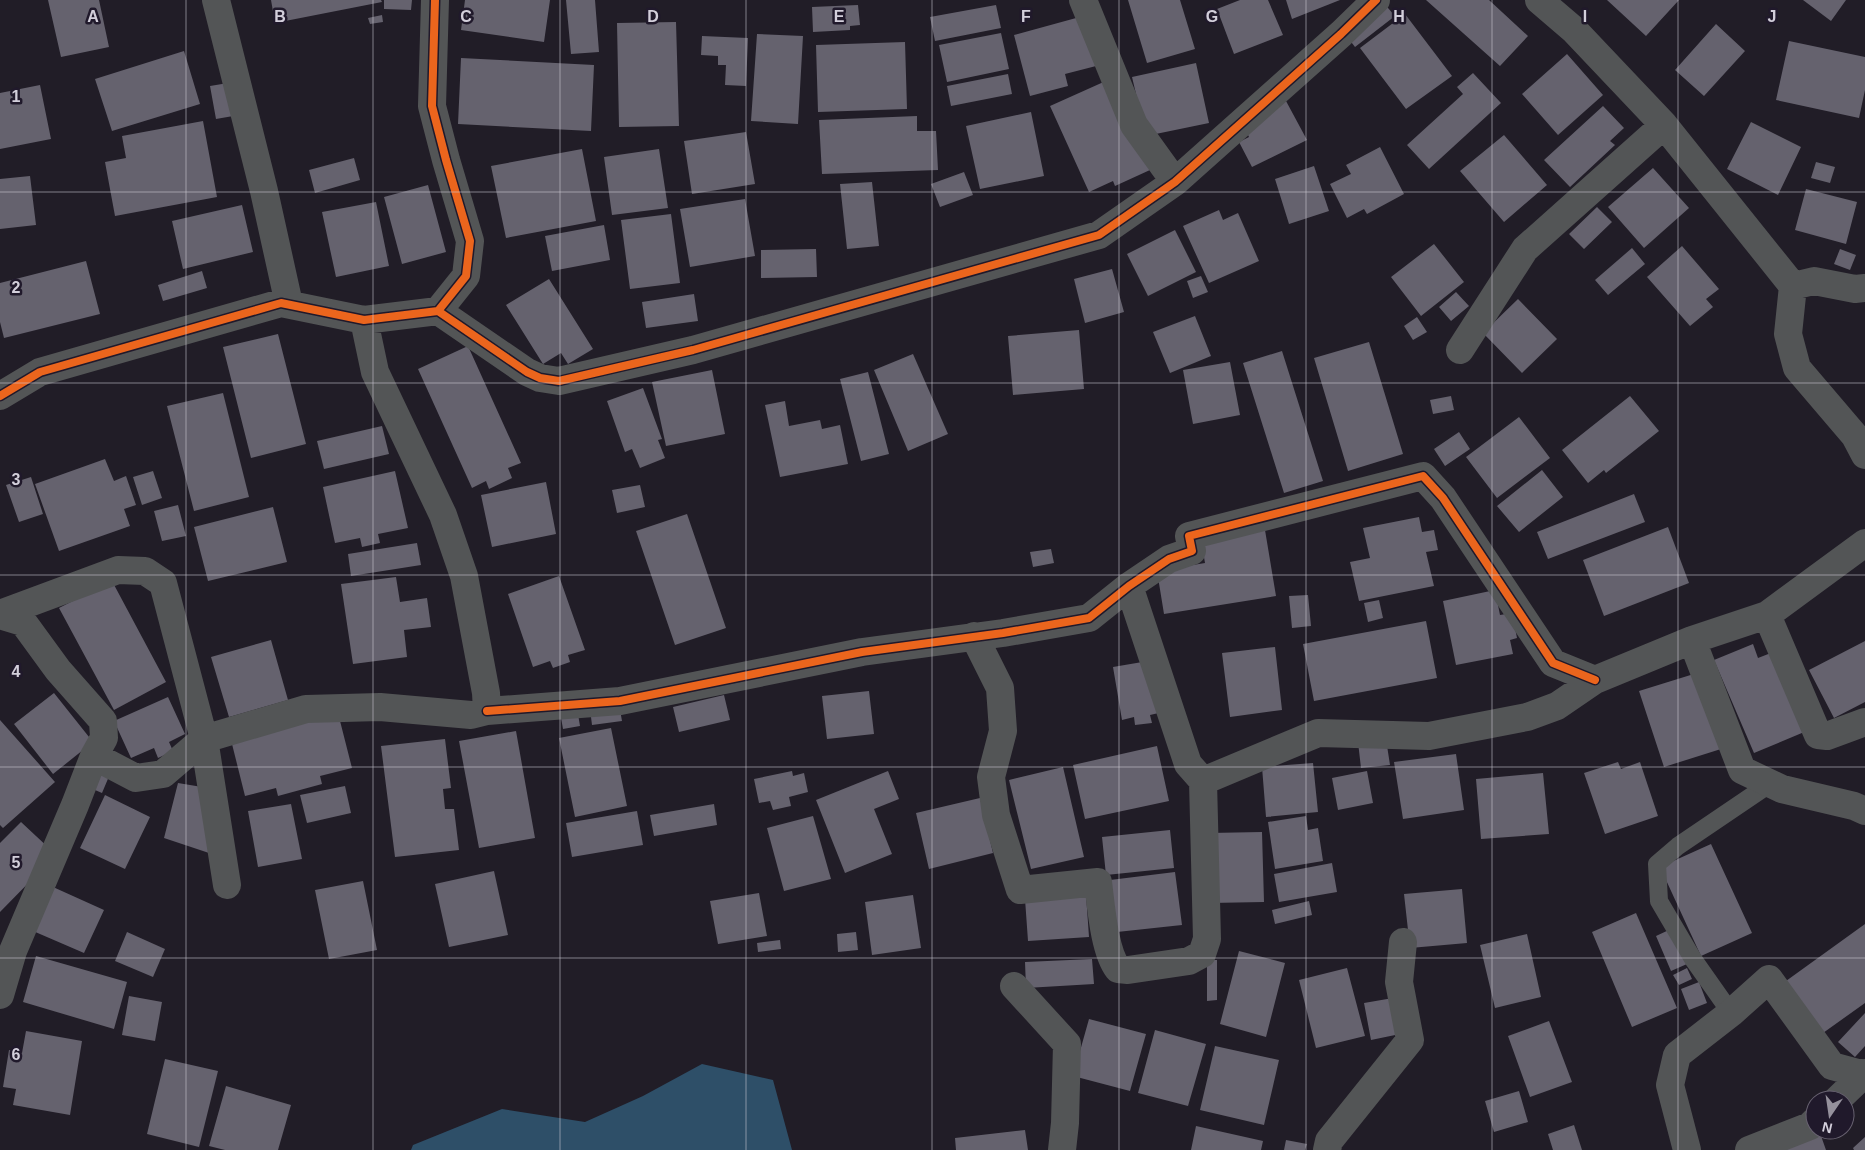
<svg xmlns="http://www.w3.org/2000/svg" width="1865" height="1150" font-family="Helvetica,sans-serif">
<style>
.water{fill:#2e4f68}
.building{fill:#65626e}
.lines{fill:none;stroke-linecap:round;stroke-linejoin:round}
.lane{stroke:#535556;stroke-width:18}
.street{stroke:#535556;stroke-width:28}
.cycleway-casing{stroke:#20192b;stroke-width:11}
.cycleway{stroke:#eb651d;stroke-width:8}
.grid{fill:none;stroke:#d3cfdb;stroke-width:1;stroke-opacity:0.55}
.grid-label{font-size:16px;text-anchor:middle;font-weight:bold;fill:#d3cfdb;stroke:#20192b;stroke-width:5;stroke-linejoin:round;paint-order:stroke}
</style>
<rect width="100%" height="100%" fill="#211d27"/>
<path class="water" d="M702 1064 773 1080 792 1150H411L413 1145 502 1109 585 1122 643 1096Z"/>
<path class="building" d="M48 0H99L109 47 61 57Z
M271 0H381L382 2 275 23Z
M384 0H412L411 10 384 9Z
M465 0H550L544 42 461 30Z
M566 0H595L599 52 571 54Z
M1128 0H1180L1195 49 1147 63Z
M1240 0H1268L1283 35 1234 54 1217 9Z
M1286 0H1340L1292 19Z
M1381 0 1395 16 1355 47 1342 30Z
M1426 0H1489L1528 36 1500 66Z
M1607 0H1679L1646 36Z
M1803 0H1846L1831 21Z
M858 5 860 25 850 26V30L813 32 812 7Z
M996 5 1001 28 935 41 930 17Z
M1405 14 1452 76 1406 109 1360 48Z
M382 15 383 22 370 24 368 18Z
M1087 15 1100 65 1065 74 1068 86 1030 96 1014 35Z
M676 22 679 126 619 127 617 23Z
M1716 24 1745 51 1704 96 1675 70Z
M1001 33 1009 69 947 82 939 45Z
M757 34 803 36 798 124 751 121Z
M702 36 748 38 746 86 725 85 726 65H718V56L701 55Z
M1789 41 1865 57V90L1859 118 1776 100Z
M905 42 907 109 818 112 816 45Z
M184 51 200 104 112 131 95 79Z
M1567 54 1603 95 1558 135 1522 94Z
M461 58 594 65 591 131 458 124Z
M1196 63 1209 123 1146 136 1132 77Z
M1473 73 1501 103 1429 169 1407 145 1463 94 1457 87Z
M1008 74 1012 94 951 106 947 86Z
M1108 80 1150 170 1115 186 1113 181 1089 192 1050 106Z
M234 82 239 115 216 119 210 86Z
M40 85 51 139 0 149V93Z
M1286 101 1307 140 1252 167 1239 142 1249 137 1243 124Z
M1603 106 1624 128 1610 141 1615 145 1570 187 1544 160Z
M1031 112 1044 176 980 189 966 126Z
M917 116V131H936L938 170 822 174 819 120Z
M203 121 217 197 115 216 105 162 126 158 122 136Z
M1751 122 1801 147 1778 195 1727 169Z
M746 132 755 184 692 194 684 141Z
M1504 135 1547 185 1504 222 1460 171Z
M1380 147 1404 194 1367 214 1364 209 1347 218 1330 184 1351 174 1346 165Z
M582 149 596 221 506 238 491 166Z
M659 149 668 208 612 215 604 157Z
M354 158 360 180 315 193 309 170Z
M1816 162 1835 167 1830 183 1811 178Z
M1314 166 1329 211 1289 224 1275 179Z
M1653 168 1689 208 1644 248 1608 207Z
M964 172 973 195 940 207 931 184Z
M30 176 36 225 0 229V179Z
M872 182 879 246 847 249 840 184Z
M428 185 446 252 402 264 384 197Z
M1806 189 1857 202 1846 244 1795 230Z
M745 199 755 256 690 267 680 209Z
M376 202 389 266 336 277 322 212Z
M242 205 253 252 183 269 172 221Z
M1597 207 1612 222 1584 249 1569 234Z
M1219 210 1223 220 1238 213 1259 261 1209 283 1183 226Z
M671 214 680 283 630 289 621 220Z
M604 225 610 260 552 271 545 236Z
M1175 230 1196 272 1148 296 1127 254Z
M1434 244 1464 282 1421 316 1391 277Z
M1682 246 1719 289 1706 299 1713 307 1690 326 1647 277Z
M1632 248 1645 264 1608 295 1595 280Z
M816 249 817 277 761 278V250Z
M1840 249 1856 255 1850 270 1834 264Z
M86 261 100 314 4 338 0 322V283Z
M1112 269 1124 312 1085 323 1074 279Z
M202 271 207 288 163 301 158 285Z
M1201 276 1208 292 1193 298 1187 281Z
M549 279 593 349 568 364 561 353 543 364 506 305Z
M1456 292 1469 306 1451 321 1439 307Z
M694 294 698 321 646 328 642 302Z
M1518 299 1557 339 1522 373 1483 333Z
M1195 316 1211 356 1170 373 1153 332Z
M1417 317 1427 332 1413 340 1404 326Z
M1079 330 1084 389 1013 395 1008 336Z
M278 334 306 444 251 458 223 347Z
M1369 342 1403 454 1348 471 1314 358Z
M468 346 521 463 508 468 512 478 489 489 486 481 472 488 418 369Z
M1282 351 1323 481 1284 493 1243 363Z
M913 354 948 434 908 451 874 370Z
M1230 362 1240 415 1193 424 1183 370Z
M712 370 725 434 666 446 652 382Z
M868 372 889 454 861 461 840 379Z
M643 388 662 439 658 440 665 458 640 468 632 449 625 452 607 401Z
M223 393 249 497 194 511 167 406Z
M1451 396 1454 410 1433 414 1430 400Z
M1630 396 1659 431 1606 473 1604 470 1588 483 1562 450Z
M785 401 789 426 820 420 822 429 840 425 848 464 780 477 765 405Z
M1519 417 1550 458 1497 498 1466 457Z
M382 426 389 454 324 469 317 441Z
M1459 432 1470 449 1445 466 1434 449Z
M105 459 114 481 126 476 136 505 124 509 130 526 59 551 35 484Z
M1542 470 1563 497 1519 532 1497 506Z
M153 471 162 498 142 505 133 477Z
M395 471 408 528 378 534 380 543 362 547 360 538 335 543 323 487Z
M31 477 43 514 19 522 6 485Z
M546 482 556 534 492 547 481 495Z
M640 485 645 507 617 513 612 490Z
M1634 494 1645 522 1548 559 1537 532Z
M178 505 186 536 162 541 154 511Z
M273 507 287 562 208 581 194 527Z
M687 514 726 628 675 645 636 531Z
M1419 517 1422 532 1434 530 1438 550 1426 552 1434 586 1359 601 1350 562 1370 558 1363 528Z
M1668 527 1689 583 1604 616 1583 560Z
M1265 530 1276 596 1164 614 1157 571 1205 563 1201 540Z
M417 543 421 565 351 576 348 554Z
M1051 549 1054 563 1033 567 1030 552Z
M559 576 585 650 568 655 570 662 553 668 550 661 533 667 508 594Z
M396 577 400 602 427 598 431 627 404 630 407 657 353 664 341 584Z
M112 581 166 682 114 710 59 608Z
M1495 590 1500 615 1512 613 1517 638 1510 640 1513 654 1456 665 1443 601Z
M1308 595 1311 626 1292 628 1289 596Z
M1379 600 1383 618 1368 622 1364 603Z
M1426 621 1437 678 1314 701 1303 644Z
M271 640 288 700 229 717 211 657Z
M1865 641V702L1834 718 1809 670Z
M1753 644 1758 658 1776 651 1809 730 1754 753 1714 660Z
M1275 647 1282 710 1230 717 1222 653Z
M1154 660 1163 712 1150 715 1152 723 1135 725 1134 717 1122 720 1113 667Z
M1697 673 1721 749 1664 767 1639 691Z
M869 691 874 734 827 739 822 696Z
M54 693 93 742 53 774 14 724Z
M724 695 730 720 679 732 673 707Z
M168 697 185 734 169 742 173 751 158 758 154 748 131 758 114 721Z
M619 704 622 721 592 725 590 709Z
M577 708 580 726 563 729 560 712Z
M338 713 352 768 320 776 322 784 278 796 276 788 245 796 231 740Z
M0 720 55 782 3 828 0 825Z
M611 728 627 806 575 817 559 738Z
M516 731 535 838 479 848 459 741Z
M445 739 451 788 443 789 445 809H454L459 850 395 857 381 746Z
M1386 739 1390 765 1361 768 1358 742Z
M1157 746 1169 801 1085 819 1073 765Z
M1456 754 1464 810 1403 819 1394 762Z
M1618 762 1621 769 1640 762 1658 816 1605 834 1584 773Z
M1313 763 1318 812 1266 817 1262 767Z
M1063 767 1084 857 1031 869 1009 780Z
M96 769 110 774 102 793 88 787Z
M792 771 793 776 804 773 808 792 789 797 791 806 773 810 770 801 759 803 754 779Z
M888 771 899 799 874 809 892 854 845 873 816 800Z
M1367 771 1373 803 1338 810 1332 778Z
M1543 773 1549 834 1481 839 1476 779Z
M178 783 208 788 209 853 164 838Z
M345 786 351 813 307 823 300 795Z
M105 795 150 817 125 869 80 848Z
M980 798 993 853 929 869 916 813Z
M291 804 302 859 258 867 248 811Z
M714 804 717 825 654 836 650 815Z
M637 811 643 845 572 857 566 823Z
M813 816 831 879 784 891 767 828Z
M1306 816 1308 830 1318 828 1323 861 1275 869 1268 822Z
M21 822 51 850 48 863 0 912V843Z
M1170 830 1174 868 1106 875 1102 837Z
M1262 832 1264 902 1210 903 1209 833Z
M1711 844 1752 933 1701 956 1660 867Z
M1332 863 1337 892 1279 902 1274 874Z
M494 871 508 935 449 947 435 884Z
M1175 872 1182 925 1117 932 1110 880Z
M363 881 377 950 329 959 315 890Z
M53 887 104 910 84 953 33 931Z
M1462 889 1467 943 1410 948 1404 894Z
M759 893 767 936 718 944 710 901Z
M1086 894 1089 937 1028 941 1025 899Z
M913 895 921 948 872 955 865 902Z
M1309 901 1312 915 1275 924 1272 910Z
M1636 913 1677 1008 1632 1027 1592 932Z
M1865 924V1003L1823 1033 1786 981Z
M1671 929 1687 964 1671 971 1656 936Z
M127 932 165 949 153 977 115 961Z
M856 932 858 950 838 952 837 934Z
M1527 934 1541 997 1495 1008 1480 945Z
M780 940 781 949 758 952 757 943Z
M1239 951 1285 963 1266 1037 1220 1024Z
M36 956 127 982 114 1029 23 1002Z
M1092 959 1094 984 1026 988 1025 962Z
M1207 960H1217V1000L1207 1001Z
M1347 968 1365 1036 1316 1048 1299 980Z
M1687 968 1692 979 1679 985 1673 975Z
M1699 982 1707 1003 1689 1010 1681 989Z
M129 996 162 1002 155 1041 122 1035Z
M1393 998 1400 1034 1371 1040 1364 1003Z
M1865 1013V1046L1855 1057 1838 1042Z
M1089 1019 1146 1034 1130 1091 1073 1076Z
M1549 1021 1572 1082 1530 1097 1508 1036Z
M1155 1030 1206 1044 1188 1106 1138 1093Z
M26 1031 82 1041 70 1115 13 1105 16 1089 3 1087 9 1050 22 1053Z
M1215 1046 1279 1060 1264 1125 1200 1110Z
M165 1059 218 1071 199 1147 147 1134Z
M226 1086 291 1105 278 1150H225L209 1146Z
M1519 1091 1528 1122 1494 1132 1485 1101Z
M1574 1125 1582 1150H1553L1548 1134Z
M1196 1126 1263 1141 1261 1150H1191Z
M1025 1130 1028 1150H956L955 1138Z
M1820 1133 1826 1150H1769Z
M1865 1137V1150H1854L1853 1148Z
M1286 1140 1307 1144 1305 1150H1284Z"/>
<g class="lines">
<path class="lane" d="M1731 1013 1693 959 1659 901 1657 864 1678 846 1771 783"/>
<path class="street" d="M216 0 264 191 289 304
M1083 0 1134 125 1175 182
M1539 0 1574 30 1664 125 1793 286 1788 334 1797 368 1855 436 1865 455
M1793 286 1814 281 1855 289 1865 288
M438 311 527 372 540 378 559 381 693 350 1099 235 1175 182 1341 34 1376 0
M1460 350 1525 249 1664 125
M0 396 40 372 281 303 364 320 438 311 466 276 470 241 446 160 432 106 435 0
M1129 586 1188 764 1203 781 1318 733 1429 736 1527 717 1557 706 1595 680 1692 640 1767 615 1865 543
M0 614 118 570 145 571 163 583 204 739 227 885
M0 615 23 622 58 670 103 721 104 738 94 756 75 805 13 951 0 995
M1767 615 1818 735 1827 736 1865 722
M974 636 1000 688 1003 731 991 777 996 815 1020 890 1098 882C1101 905 1104 951 1118 969L1128 970 1189 961 1202 954 1207 939 1203 781
M1692 640 1742 770 1782 789 1854 806 1865 811
M487 711 620 701 862 652 1003 633 1089 618 1129 586 1169 559 1192 551 1189 536 1423 476 1443 498 1553 663 1595 680
M94 756 136 778 163 774 204 739 306 709 380 707 471 715 487 711 486 693 464 576 443 515 375 372 364 320
M1014 986 1067 1044 1065 1123 1062 1150
M1837 1100 1865 1073
M1327 1150 1329 1141 1410 1040 1399 982 1403 942
M1687 1150 1670 1085 1677 1055 1731 1013 1769 979 1832 1066 1865 1075
M1749 1150 1810 1126 1815 1121"/>
<g class="cycleway-casing">
<path id="cycleway" d="M438 311 527 372 540 378 559 381 693 350 1099 235 1175 182 1341 34 1376 0
M0 396 40 372 281 303 364 320 438 311 466 276 470 241 446 160 432 106 435 0
M487 711 620 701 862 652 1003 633 1089 618 1129 586 1169 559 1192 551 1189 536 1423 476 1443 498 1553 663 1595 680"/>
</g>
<use href="#cycleway" class="cycleway"/>
</g>
<path class="grid" d="M186 0V1150M373 0V1150M560 0V1150M746 0V1150M932 0V1150M1119 0V1150M1306 0V1150M1492 0V1150M1678 0V1150M0 192H1865M0 383H1865M0 575H1865M0 767H1865M0 958H1865"/>
<g class="grid-label">
<text x="93" y="22">A</text>
<text x="280" y="22">B</text>
<text x="466" y="22">C</text>
<text x="653" y="22">D</text>
<text x="839" y="22">E</text>
<text x="1026" y="22">F</text>
<text x="1212" y="22">G</text>
<text x="1399" y="22">H</text>
<text x="1585" y="22">I</text>
<text x="1772" y="22">J</text>
<text x="16" y="102">1</text>
<text x="16" y="293">2</text>
<text x="16" y="485">3</text>
<text x="16" y="677">4</text>
<text x="16" y="868">5</text>
<text x="16" y="1060">6</text>
</g>
<g transform="translate(1830 1115) rotate(193)"><circle r="24" fill="#20192b" stroke="#686271"/>
<path d="M0-4L9 19L0 12L-9 19Z" fill="#95919c"/>
<text y="-8" font-size="14" font-weight="bold" text-anchor="middle" fill="#d3cfdb">N</text>
</g>
</svg>
